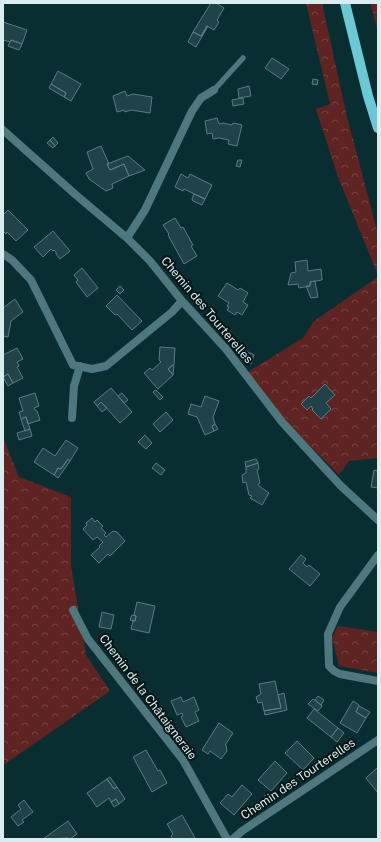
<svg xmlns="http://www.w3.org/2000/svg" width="381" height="842" font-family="'Public Sans',sans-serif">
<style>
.forest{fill:url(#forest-crowns)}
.building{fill:#1f4348;stroke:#587c81}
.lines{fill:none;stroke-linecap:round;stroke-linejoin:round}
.lane{stroke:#4e787e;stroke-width:5.5}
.street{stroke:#4e787e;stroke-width:8}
.primary{stroke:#6bc9d5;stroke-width:10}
.labels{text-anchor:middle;stroke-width:4;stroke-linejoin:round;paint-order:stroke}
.street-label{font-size:12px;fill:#d9ecef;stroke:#051415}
</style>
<defs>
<pattern id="forest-crowns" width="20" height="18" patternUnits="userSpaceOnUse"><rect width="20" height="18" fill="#5f2421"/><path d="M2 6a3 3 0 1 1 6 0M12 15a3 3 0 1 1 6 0" fill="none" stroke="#754442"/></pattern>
</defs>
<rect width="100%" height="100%" fill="#082e32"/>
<path class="forest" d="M306 3H322L346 113 378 234V275L338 177 316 109 330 104Z
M370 3H378V31Z
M378 277V458L349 461 339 475 284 420 248 372 303 338 314 321Z
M3 437 19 477 71 497V566L86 655 110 691 5 764 3 763Z
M338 626 378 632V673L339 666 332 637Z"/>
<path class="building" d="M211 3H216L224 8 217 20 219 22 214 30 207 26 201 36 193 32Z
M3 22 27 30 22 44 11 40 10 42 3 40Z
M207 26H208L196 47 188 42 193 32 201 36Z
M11 40 22 44 19 50 8 46Z
M272 58 289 69 281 79 265 68Z
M58 71 81 84 71 101 64 97 66 93 51 84Z
M313 79 318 80 317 85 312 84Z
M51 84 66 93 64 97 49 88Z
M249 86 251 96 239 98 238 89Z
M125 91 127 96 133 94 152 97 150 113 131 110 125 112 124 110 117 112 113 96Z
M243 98 244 104 233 106 232 100Z
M217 118 219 124 223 123 232 125V124L234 123 242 125 237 146 228 144 229 140 219 138 213 139 212 133 207 134 205 121Z
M53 137 58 143 55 146 50 140Z
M50 140 55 146 53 148 47 143Z
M101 146 109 164H107L110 170 124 164 129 176 112 184 113 188 106 191 89 179 86 173 93 169 87 152Z
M128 156 145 170 129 176 124 164 110 170 107 164Z
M238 160H242L240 167 236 166Z
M181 174 188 178 190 174 212 185 205 199 184 189 183 191 175 187Z
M194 194 205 199 202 205 193 201 192 199Z
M8 210 28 230 16 241 7 232 6 234 3 231V215Z
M175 218 181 228 183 227 193 245 191 246 197 256 184 264 168 235 169 234 163 225Z
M53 231 70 251 60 259 56 254V252L54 250 53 251 51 249 43 257 34 247Z
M307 260 308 271 321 269 322 280 310 282V286L299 288 298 284 288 285 291 273 296 272 295 262Z
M82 268 98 288 87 297 76 282 78 280 74 275Z
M315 281 318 297 311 298 306 286H310V282Z
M227 283 238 290 240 288 248 293 243 302 248 305 242 315 237 312 235 315 227 310 229 307 227 306 229 303 218 296Z
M120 286 124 290 120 294 116 290Z
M117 295 142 321 132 330 117 314 115 315 106 306Z
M15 299 23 312 11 321 8 337 3 336V308Z
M160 347 175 348 174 364 168 369 173 375 158 389 144 373 150 368 152 370 161 362 159 360Z
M17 348 23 359 17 362 19 366 17 367 23 378 13 383 8 374 3 377V355Z
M244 350 254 355 251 364 240 359Z
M174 364 173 375 168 369Z
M8 374 13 383 8 386 3 377Z
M325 384 335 395 326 403 331 409 321 419 312 410 313 409 311 406 307 410 301 404 309 396 311 398Z
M111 388 132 412 120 423 101 402 97 406 94 402Z
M156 390 163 397 160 400 153 392Z
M35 393 39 406 34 408 35 410 37 411 40 420 28 424 26 417 21 419 19 412 23 411 19 398Z
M122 393 128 400 124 403 118 396Z
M205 396 219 401 213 417 215 424 212 426 214 431 205 435 197 417 188 414 191 404 201 407Z
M101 402 107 408 102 412 97 406Z
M166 412 173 420 160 432 153 424Z
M26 417 30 429 25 431 21 419Z
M215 424 218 429 214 431 212 426Z
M30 429 32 436 19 440 17 433Z
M145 435 152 443 146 449 138 442Z
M66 440 78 448 70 461 68 459 61 469 58 468 54 475 34 462 43 448 55 456Z
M68 459 70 461 58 478 54 475 58 468 61 469Z
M256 459 258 463 246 467 245 462Z
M156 463 165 470 161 475 152 468Z
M258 463 259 469 257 470 260 483 258 484 259 486 269 493 262 505 250 498 252 496 249 495 246 482 243 483 242 475 246 473V467Z
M374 470 378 471V488L371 487Z
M92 518 95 522 97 520 103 526 101 528 106 533 104 535 106 537 113 531 117 532 125 541 110 556 108 554 99 563 91 555 100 547 99 546 103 542 97 537 93 540 83 529 87 525 86 523Z
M301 555 306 559 303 563 307 567 309 565 320 574 310 586 289 569Z
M137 602 155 606 149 633 131 629 133 621H135L136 616 134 615Z
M102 612 114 615 111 629 99 627Z
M132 615 136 616 135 621 130 620Z
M275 681 281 708 264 711 262 702 258 703 256 697 261 694 259 684Z
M284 693 287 710 265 715 264 711 281 708 278 695Z
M318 696 324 700 321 705 315 700Z
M181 697 183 702 194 697 199 710 195 712 199 721 186 727 181 717 183 716 182 713 177 715 171 701Z
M313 699 322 706 318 711 308 704Z
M353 701 359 705 356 712 366 718 357 733 340 723Z
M359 706 370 712 366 718 356 712Z
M314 709 338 728 331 737 307 718Z
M219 723 233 733 225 745H226L227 751 221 759 210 751 208 754 202 750Z
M338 728 344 733 337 742 331 737Z
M297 741 314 758 303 770 285 753Z
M146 750 158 771 160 770 167 783 152 792 133 757Z
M275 761 287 773 271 791 258 780Z
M378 767V793L366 778Z
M110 777 117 787 114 789 107 779Z
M107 779 114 789 117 787 125 799 119 804 116 799 111 802 109 798 97 807 87 793Z
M242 785 252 794 234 815 220 803 228 794 232 797Z
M270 793 273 798 268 801 264 796Z
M116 799 119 804 114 807 111 802Z
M24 800 33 812 22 820 24 822 18 826 11 817 21 809 18 805Z
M182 815 195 838 193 839H173L171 836 173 834 167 824Z
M68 821 77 834 70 839 68 838 43 839Z"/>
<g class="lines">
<path class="lane" d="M214 90 243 58"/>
<path class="street" d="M3 130 76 195 127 238 150 261 182 301 226 349 282 422 341 486 378 520
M127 238 145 210 192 111 201 98 214 90
M3 254 12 260 31 280 73 365 92 369 106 366 172 312 182 301
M72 418 74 386 80 366
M378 555 340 607 328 634 329 666 334 671 340 674 378 681
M73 610 88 639 183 760 227 839
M233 839 242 831 378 740"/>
<path class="primary" d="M345 3 368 96 378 128"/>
</g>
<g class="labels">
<g class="street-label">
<text transform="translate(207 310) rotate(50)" y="4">Chemin des Tourterelles</text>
<text transform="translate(148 697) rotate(53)" y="4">Chemin de la Châtaigneraie</text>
<text transform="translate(298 779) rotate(-34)" y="4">Chemin des Tourterelles</text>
</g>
</g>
<rect width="381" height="842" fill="none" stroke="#d9ecef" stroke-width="8"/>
</svg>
